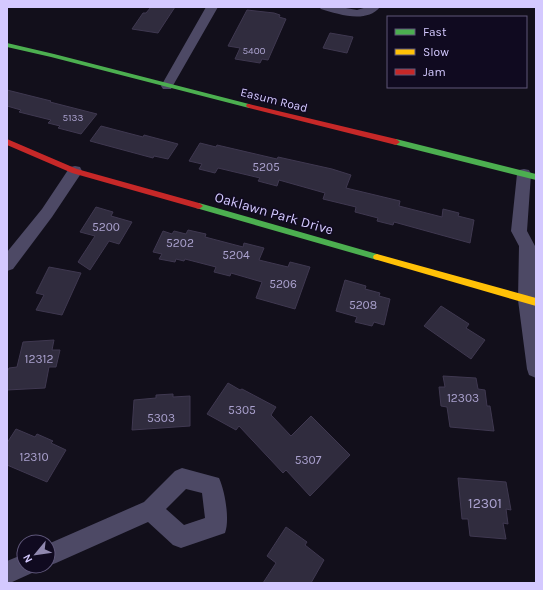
<svg xmlns="http://www.w3.org/2000/svg" width="543" height="590" font-family="Karla,sans-serif">
<style>
.building{fill:#302c3e;stroke:#3f3850}
.lines{fill:none;stroke-linecap:round;stroke-linejoin:round}
.street{fill:#4d4965;fill-rule:evenodd}
.fast{fill:#4caf50;fill-rule:evenodd}
.slow{fill:#ffc107;fill-rule:evenodd}
.jam{fill:#c62828;fill-rule:evenodd}
.labels{text-anchor:middle;stroke-width:3;stroke-linejoin:round;paint-order:stroke}
.far-number-label{font-size:10px;fill:#aba2cf}
.far-street-label{font-size:12px;fill:#d4c9ff;stroke:#100a20}
.number-label{font-size:12px;fill:#aba2cf}
.street-label{font-size:14px;fill:#d4c9ff;stroke:#100a20}
.near-number-label{font-size:14px;fill:#aba2cf}
</style>
<rect width="100%" height="100%" fill="#120f1b"/>
<path class="building" d="M151 7H175L158 33 132 29 143 13H146Z
M247 10 274 13 280 15 279 17 286 19 268 60 262 59 260 63 235 59 240 48 228 46Z
M330 33 353 37 347 53 323 48Z
M7 90 51 101 50 102 97 114 81 134 58 128 60 126 48 123 51 120 19 112 21 110 7 106Z
M101 126 143 137 144 135 178 144 168 159 154 156 153 158 90 141Z
M200 143 216 147 217 145 277 159 278 157 332 169 351 175 346 188 400 201 399 206 442 217 443 209 459 213 458 216 474 220 470 243 394 222 393 225 377 221 378 218 355 212 356 207 323 199 325 193 279 180 277 186 258 181 260 178 218 168 215 173 199 169 202 164 189 161Z
M96 207 113 212 111 216 132 222 119 244 109 241 90 270 78 262 95 236 80 232Z
M188 230 206 234 205 237 243 247 244 243 264 248 259 260 288 267 290 262 310 267 295 309 256 298 262 282 231 273 230 276 214 272 216 267 185 259 184 261 176 259 175 262 159 259 162 254 153 252 163 231 172 234 174 231 186 234Z
M49 267 81 273 62 315 36 310 44 295 36 293Z
M345 280 366 286 365 289 380 293 379 296 390 299 384 325 374 322 372 326 355 322 357 317 336 311Z
M441 306 469 324 466 328 485 340 471 359 424 326Z
M54 340 52 350H60L56 367H49L45 388 7 390V372L9 368 17 367 23 342Z
M443 376 476 378 478 389 485 390 487 406H490L494 431 450 427 447 407 441 406 439 387H445Z
M228 383 240 390 242 389 276 407 271 415 291 436 311 416 350 455 310 496 286 470 283 473 239 426 236 430 207 414Z
M173 394V397L190 396V426L132 430 134 400 156 398V395Z
M16 429 35 437 37 434 53 441 51 443 66 450 47 482 7 465V443Z
M458 478 506 482 511 510 506 509 508 524 503 523 506 539 470 536 468 519H462Z
M286 527 307 542 305 545 324 560 311 583H263L276 563 267 556Z"/>
<g class="lines">
<path class="street" d="M206 7H218L171 89H163L161 86Z
M319 7H340L357 10 367 7H380C366 24 338 14 321 9Z
M75 166 80 167 82 171 80 175 52 217 13 269 7 271V252L42 209 70 167Z
M524 169 529 170 531 174 527 231 535 246 536 378 529 375 527 369 518 300 519 246 511 231 517 174 519 170Z
M182 468 219 478C225 491 230 520 225 533L181 548 173 545 148 522 56 563 48 566V544L144 502 175 471ZM186 489 202 493 205 518 184 525 166 509Z
M24 554V566H35L32 573 10 583H7V561Z"/>
<path class="fast" d="M7 43 54 54 249 104 252 106 249 108 51 57 7 47Z
M396 139 536 174V180L393 144 392 142Z
M199 203 377 254 381 257 377 260 196 208 195 206 196 204Z"/>
<path class="slow" d="M377 254 536 298V306L374 259 373 257 374 255Z"/>
<path class="jam" d="M247 104H249L396 139 400 142 396 145 249 108 246 106Z
M7 139 77 169 199 203 203 206 199 209 72 173 7 145Z"/>
</g>
<g class="labels">
<g class="far-number-label">
<text x="254" y="54">5400</text>
<text x="73" y="121">5133</text>
</g>
<g class="far-street-label">
<text transform="translate(274 100) rotate(14)" y="4">Easum Road</text>
</g>
<g class="number-label">
<text x="266" y="171">5205</text>
<text x="106" y="231">5200</text>
<text x="180" y="247">5202</text>
<text x="236" y="259">5204</text>
<text x="283" y="288">5206</text>
<text x="363" y="309">5208</text>
<text x="39" y="363">12312</text>
<text x="463" y="402">12303</text>
<text x="242" y="414">5305</text>
<text x="161" y="422">5303</text>
<text x="34" y="461">12310</text>
<text x="308" y="464">5307</text>
</g>
<g class="street-label">
<text transform="translate(274 213) rotate(16)" y="5">Oaklawn Park Drive</text>
</g>
<g class="near-number-label">
<text x="485" y="508">12301</text>
</g>
</g>
<rect width="543" height="590" fill="none" stroke="#d4c9ff" stroke-width="16"/>
<rect x="387" y="16" width="140" height="72" fill="#100a20" stroke="#5e5679"/>
<rect x="395" y="29" width="20" height="6" fill="#4caf50" stroke="#5e5679"/>
<text x="423" y="36" font-size="12" fill="#d4c9ff">Fast</text>
<rect x="395" y="49" width="20" height="6" fill="#ffc107" stroke="#5e5679"/>
<text x="423" y="56" font-size="12" fill="#d4c9ff">Slow</text>
<rect x="395" y="69" width="20" height="6" fill="#c62828" stroke="#5e5679"/>
<text x="423" y="76" font-size="12" fill="#d4c9ff">Jam</text>
<g transform="translate(36 554) rotate(241)"><circle r="19" fill="#100a20" stroke="#5e5679"/>
<path d="M0-3L7 15L0 10L-7 15Z" fill="#9088af"/>
<text y="-6" font-size="11" font-weight="bold" text-anchor="middle" fill="#d4c9ff">N</text>
</g>
</svg>
